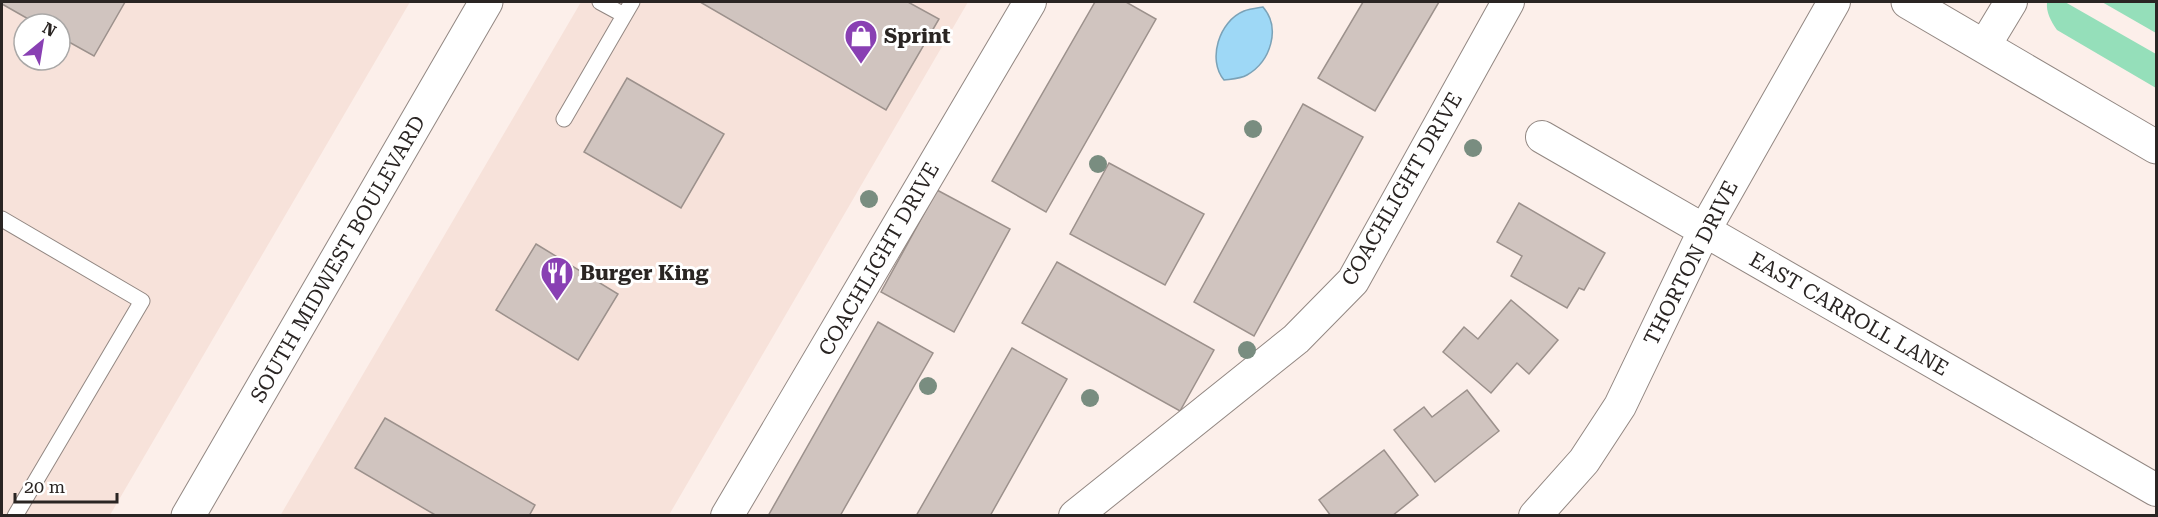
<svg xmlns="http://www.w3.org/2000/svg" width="2158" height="517" font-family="'Roboto Serif',serif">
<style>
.built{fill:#f7e2da;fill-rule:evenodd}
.green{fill:#95dfba}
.water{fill:#9ed8f6;stroke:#7ba2b7;stroke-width:1.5}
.building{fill:#d0c4bf;stroke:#9c918c;stroke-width:1.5}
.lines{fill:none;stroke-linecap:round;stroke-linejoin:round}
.service-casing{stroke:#928782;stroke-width:17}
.minor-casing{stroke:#928782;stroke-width:34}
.secondary-casing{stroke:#928782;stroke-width:35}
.service{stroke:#fff;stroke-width:15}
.minor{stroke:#fff;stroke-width:32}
.secondary{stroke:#fff;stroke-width:33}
.tree{fill:#798d80}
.labels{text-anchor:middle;stroke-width:6;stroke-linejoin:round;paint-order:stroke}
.poi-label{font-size:21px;font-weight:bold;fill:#2a2523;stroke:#fff;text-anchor:start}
.street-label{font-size:21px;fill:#2a2523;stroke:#fff}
</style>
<rect width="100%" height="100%" fill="#fcefea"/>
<path class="built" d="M2 2H410L110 515H2ZM24 24H60V60H24Z
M581 2H968L669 515 280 516Z"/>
<path class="green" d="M2047 2H2065L2156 54V88L2057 30C2051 21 2046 13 2047 2Z
M2102 2H2156V33Z"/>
<path class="water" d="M1263 7C1281 28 1271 61 1247 75 1240 79 1231 79 1224 80 1207 60 1219 21 1244 11 1249 9 1257 8 1263 7Z"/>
<path class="building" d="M2 2H125L94 56 60 37V24H37L2 4Z
M700 2H908L939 19 886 110Z
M1095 2H1126L1156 19 1046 212 992 181Z
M1363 2H1439L1375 111 1318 78Z
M627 78 724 134 681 208 584 152Z
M1303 104 1363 137 1254 336 1194 302Z
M1109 163 1204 214 1165 285 1070 234Z
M937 190 1010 229 954 332 881 292Z
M1519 203 1605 253 1584 290 1579 288 1567 308 1511 276 1522 256 1497 242Z
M536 244 618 294 578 360 496 310Z
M1057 262 1214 350 1180 411 1022 323Z
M1511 300 1558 340 1529 374 1517 363 1491 393 1443 352 1464 327 1478 339Z
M878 322 933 353 840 516H768Z
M1012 348 1067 379 990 516H916Z
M1467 390 1499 431 1435 482 1394 430 1424 407 1432 417Z
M385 418 535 505 529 516H437L355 468Z
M1384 450 1418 495 1392 516H1331L1319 500Z"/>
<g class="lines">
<g class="service-casing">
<path id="service" d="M600 2 624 15
M564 119 632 2
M2 219 142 301 15 516"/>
</g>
<g class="minor-casing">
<path id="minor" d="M1985 45 2011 2
M1542 137 2156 490
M727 516 1030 2
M1075 516 1296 339 1353 281 1508 2
M1535 516 1584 461 1620 406 1704 231 1834 2"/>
</g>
<g class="secondary-casing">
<path id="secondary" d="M1908 2 2156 147
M188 516 486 2"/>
</g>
<use href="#service" class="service"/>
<use href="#minor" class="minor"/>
<use href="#secondary" class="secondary"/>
</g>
<g class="tree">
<circle cx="1253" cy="129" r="9"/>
<circle cx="1473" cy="148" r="9"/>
<circle cx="1098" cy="164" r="9"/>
<circle cx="869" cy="199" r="9"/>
<circle cx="1247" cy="350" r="9"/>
<circle cx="928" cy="386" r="9"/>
<circle cx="1090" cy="398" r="9"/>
</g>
<defs>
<g id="shop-pin" transform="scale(1.725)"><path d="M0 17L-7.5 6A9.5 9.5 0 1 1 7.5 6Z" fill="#8940b3" stroke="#fff"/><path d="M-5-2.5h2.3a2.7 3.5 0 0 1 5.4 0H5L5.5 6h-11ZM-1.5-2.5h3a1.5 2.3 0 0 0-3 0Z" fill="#fff"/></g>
<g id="restaurant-pin" transform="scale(1.725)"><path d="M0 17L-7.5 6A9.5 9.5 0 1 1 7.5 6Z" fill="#8940b3" stroke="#fff"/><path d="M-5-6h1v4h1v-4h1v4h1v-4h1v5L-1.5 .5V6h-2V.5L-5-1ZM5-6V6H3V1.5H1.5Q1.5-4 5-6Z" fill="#fff"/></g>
</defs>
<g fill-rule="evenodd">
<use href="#shop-pin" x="861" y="36"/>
<use href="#restaurant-pin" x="557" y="273"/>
</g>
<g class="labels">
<g class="poi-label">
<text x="884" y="43">Sprint</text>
<text x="580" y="280">Burger King</text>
</g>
<g class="street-label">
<text transform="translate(1402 189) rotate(-60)" y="7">COACHLIGHT DRIVE</text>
<text transform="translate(338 259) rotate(-60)" y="7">SOUTH MIDWEST BOULEVARD</text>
<text transform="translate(879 259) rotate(-60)" y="7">COACHLIGHT DRIVE</text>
<text transform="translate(1691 263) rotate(-63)" y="7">THORTON DRIVE</text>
<text transform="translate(1849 314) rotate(30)" y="7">EAST CARROLL LANE</text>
</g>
</g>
<rect width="2158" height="517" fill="none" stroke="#2a2523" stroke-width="6"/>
<g transform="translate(42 42) rotate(30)"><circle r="28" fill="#ffffff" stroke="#aaa8a7" stroke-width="1.5"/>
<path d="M0-4.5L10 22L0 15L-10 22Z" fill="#8940b3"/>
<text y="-9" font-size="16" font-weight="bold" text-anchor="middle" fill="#2a2523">N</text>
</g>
<path d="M15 493v9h102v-9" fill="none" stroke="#2a2523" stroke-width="3"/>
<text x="24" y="493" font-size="18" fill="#2a2523" stroke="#ffffff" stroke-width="4.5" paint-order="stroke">20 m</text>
</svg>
